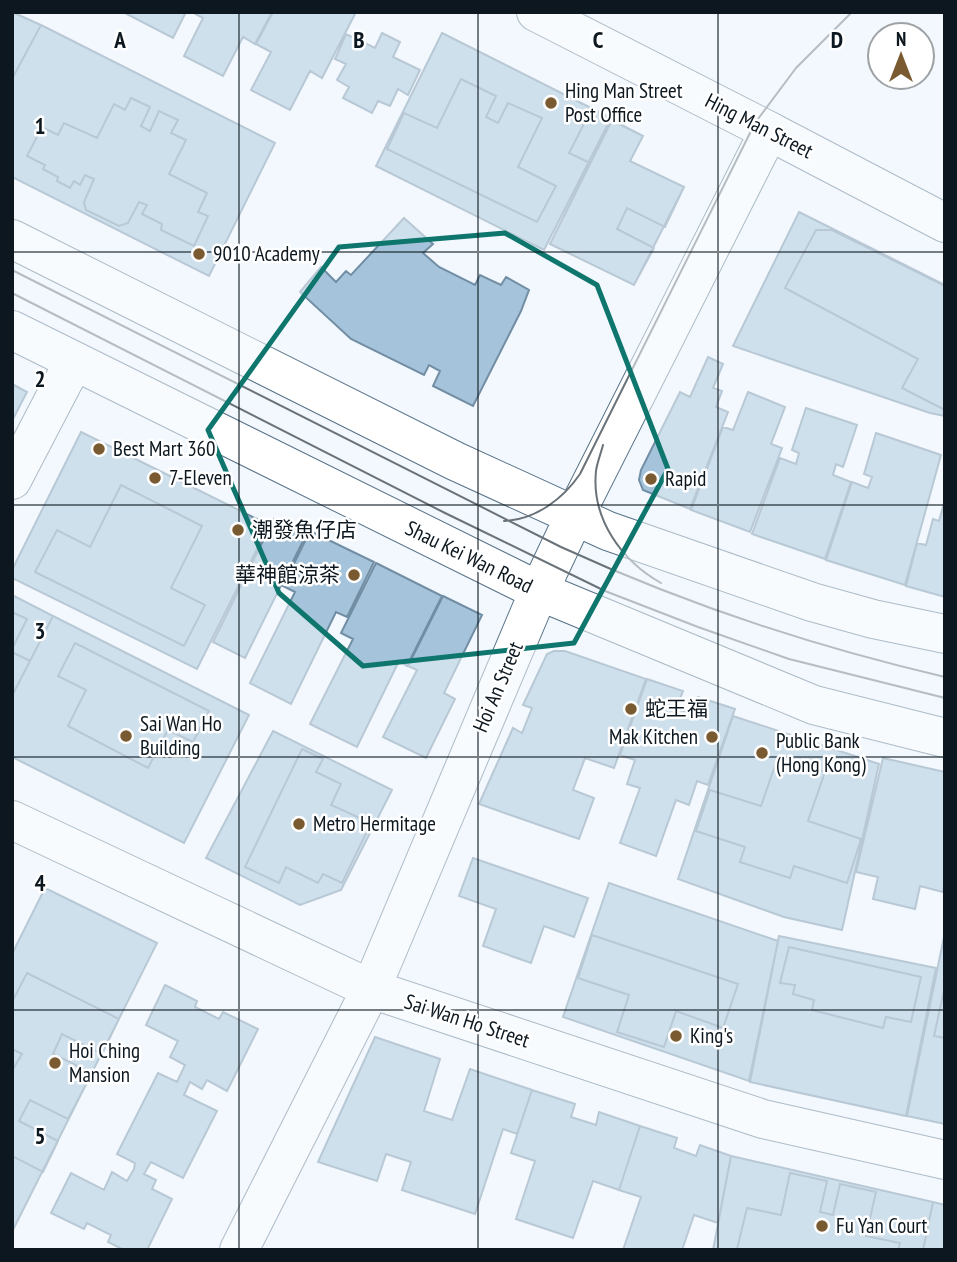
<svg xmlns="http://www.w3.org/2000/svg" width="957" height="1262" font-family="'PT Sans Narrow','Noto Sans TC',sans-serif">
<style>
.building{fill:#a5c3da;stroke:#728ea4;stroke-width:2}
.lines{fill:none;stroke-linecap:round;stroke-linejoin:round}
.street-casing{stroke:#587388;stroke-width:40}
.secondary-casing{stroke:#587388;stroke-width:40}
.street{stroke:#fff;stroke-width:38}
.secondary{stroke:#fff;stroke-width:38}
.tram{stroke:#6a737a;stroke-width:2}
.marked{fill:none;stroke:#0f766e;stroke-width:5;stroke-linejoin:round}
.grid{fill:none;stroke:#0c171f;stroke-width:2;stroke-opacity:0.55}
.poi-dot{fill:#7a5a30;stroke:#fff;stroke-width:2.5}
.labels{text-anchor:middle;stroke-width:5;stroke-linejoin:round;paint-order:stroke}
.poi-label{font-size:21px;fill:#0c171f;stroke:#fff;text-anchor:start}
.street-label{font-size:21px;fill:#0c171f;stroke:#fff}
.grid-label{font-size:23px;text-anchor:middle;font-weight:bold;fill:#0c171f;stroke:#fff;stroke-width:5;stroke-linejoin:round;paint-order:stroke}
</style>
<rect width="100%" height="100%" fill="#f2f8fd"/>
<path class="building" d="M12 12 41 25 12 79Z
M123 12H186L173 38Z
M192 12H272L255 44 243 37 223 76 184 56 203 18Z
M273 12H356L322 78 310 71 290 110 251 90 271 52 256 44Z
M41 25 275 143 209 276 12 177V79Z
M382 33 400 42 393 57 420 70 408 95 398 89 390 106 378 101 372 113 343 98 349 87 337 80 346 64 335 59 346 34 375 48Z
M442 33 611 118 544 250 376 166Z
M461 79 496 96 486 117 498 123 508 103 542 118 518 167 556 186 537 222 387 149 404 113 437 128Z
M131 98 150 107 141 126 150 131 159 111 178 120 171 133 186 140 169 174 207 193 198 212 208 216 194 246 161 230 162 224 142 214 147 205 139 202 128 223 119 226 86 210 84 202 94 179 85 175 80 185 74 181 70 188 57 181 58 177 43 169 45 165 27 156 42 127 58 135 64 123 97 138 114 104 125 110Z
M591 110 643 136 630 161 684 187 665 227 627 208 617 229 654 248 634 285 550 244 590 163 569 153Z
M612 120 643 136 630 161 684 187 634 285 550 244Z
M799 212 945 285V416L930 413 733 346Z
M404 218 433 244 423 253 439 267 475 285 480 275 501 285 506 277 529 290 521 311 473 406 433 386 440 371 429 365 424 375 351 339 300 292 321 267 336 282 346 271 351 275Z
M816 230H832L945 286V410L902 388 918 359 785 288Z
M708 357 723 364 713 388 722 391 716 407 728 412 690 509 643 490 639 480 641 470 680 392 690 397Z
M12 384 27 392 12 421Z
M748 392 785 407 771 444 782 448 750 532 691 510 723 427 733 430Z
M806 408 857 425 843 467 836 464 833 475 851 482 825 559 752 534 780 458 796 464 799 453 792 450Z
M81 432 269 525 197 669 12 578V570Z
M876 433 941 455 905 585 826 560 852 482 868 488 872 477 864 474Z
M121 485 202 526 171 588 205 605 184 646 35 572 57 530 90 547Z
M945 500V597L906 586 917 543 926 545 933 519 939 521Z
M274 519 306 535 245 658 213 642Z
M310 531 374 562 347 617 336 612 291 704 250 683 295 592 283 586Z
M376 563 442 596 407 666 399 661 357 747 310 724 353 639 341 633Z
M12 595 53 616 12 696Z
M443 596 482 615 444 693 455 699 426 758 383 737 417 670 408 666Z
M12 612 27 619 12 649Z
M53 616 249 715 184 843 12 757V696Z
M75 643 209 711 193 742 168 730 148 768 68 726 86 690 58 676Z
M554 651H565L646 679 614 768 585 758 573 790 594 798 579 839 479 804 513 728 522 733 532 708 523 705 547 654Z
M12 652 30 661 13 694 12 693Z
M647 679 683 691 676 708 692 714 698 697 735 709 708 785 697 781 689 805 676 800 656 856 620 843 640 788 627 784 635 760 620 755Z
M733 716 879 764 842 930 784 917 678 879Z
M273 731 392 790 341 890 300 905 206 858Z
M302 749 323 759 316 772 341 784 331 805 371 823 342 883 323 874 318 883 286 867 279 883 245 867Z
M778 757 825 772 808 821 861 839 847 883 794 866 790 878 740 862 745 847 696 831 710 790 761 806Z
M883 758 945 772V882L943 892 920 886 915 909 873 899 878 877 856 872Z
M473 858 588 898 574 937 544 926 531 963 483 946 496 909 459 896Z
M609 883 778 941 749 1081 563 1017Z
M45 888 157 943 14 1228 12 1227V954Z
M945 932V1124L907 1116Z
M592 935 738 984 723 1028 676 1011 664 1047 617 1032 629 995 578 978Z
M779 936 936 968 906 1116 750 1082Z
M789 947 921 977 911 1022 886 1017 883 1028 812 1010 814 1000 793 994 795 985 780 983Z
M27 973 119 1019 102 1054 62 1034 53 1054 92 1073 68 1119 30 1100 19 1121 58 1141 43 1172 12 1156V1071L22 1054 12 1049V1002Z
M165 985 197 1001 195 1007 219 1019 223 1012 258 1029 227 1091 207 1080 202 1089 190 1082 184 1095 217 1111 183 1178 151 1162 144 1174 156 1180 152 1189 172 1199 147 1250H124L108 1242 111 1235 87 1223 84 1229 51 1213 71 1173 104 1190 112 1172 127 1181 134 1169 135 1163 117 1154 158 1073 177 1082 185 1065 170 1057 178 1041 146 1025Z
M945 986V1038L934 1036Z
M375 1037 440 1059 424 1111 452 1120 470 1069 532 1090 517 1134 503 1129 475 1214 402 1190 411 1162 386 1154 377 1181 318 1162Z
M532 1090 575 1104 571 1117 596 1125 599 1112 640 1126 619 1190 593 1181 573 1238 516 1219 535 1161 511 1153Z
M640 1126 677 1138 674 1148 696 1156 700 1145 731 1156 718 1223 694 1215 682 1250H623L641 1197 619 1190Z
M731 1156 933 1202 923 1250H713Z
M790 1173 827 1181 820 1212 833 1215 840 1184 876 1192 866 1236 900 1243 898 1250 737 1249 747 1208 781 1215Z
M933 1202 945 1205V1250H923Z"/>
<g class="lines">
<g class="street-casing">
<path id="street" d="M769 131 945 223
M12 480 74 361
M12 820 371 989 763 1119 945 1160"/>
</g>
<g class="secondary-casing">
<path id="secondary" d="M12 239 455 461 608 531 812 602 873 619 945 634
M12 330 539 591 814 705 945 738
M239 1250 371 989 539 591 574 517 769 131 536 12"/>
</g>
<use href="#street" class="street"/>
<use href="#secondary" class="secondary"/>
<path class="tram" d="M12 270 561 547C685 604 812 646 945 677
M12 293 445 513 605 591 698 627 789 659 945 698
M603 445C601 453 597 463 596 471 591 519 622 561 661 583
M504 521C535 520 563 499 580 474L755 123 796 68 852 12"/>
</g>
<path d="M0 0H957V1262H0ZM505 233 597 285 668 469 574 643 363 666 279 593 208 430 339 247Z" fill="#f2f8fd" fill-opacity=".55" fill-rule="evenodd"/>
<path class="marked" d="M505 233 597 285 668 469 574 643 363 666 279 593 208 430 339 247Z"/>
<path class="grid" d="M239 12V1250M478 12V1250M718 12V1250M12 252H945M12 505H945M12 757H945M12 1010H945"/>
<g class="poi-dot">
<circle cx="551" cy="103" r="7"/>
<circle cx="199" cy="254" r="7"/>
<circle cx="99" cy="449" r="7"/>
<circle cx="155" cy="478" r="7"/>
<circle cx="651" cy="479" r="7"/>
<circle cx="238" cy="530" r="7"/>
<circle cx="354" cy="575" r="7"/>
<circle cx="631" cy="709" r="7"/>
<circle cx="126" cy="736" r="7"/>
<circle cx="712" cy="737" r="7"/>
<circle cx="762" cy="753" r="7"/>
<circle cx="299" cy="824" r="7"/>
<circle cx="676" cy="1036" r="7"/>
<circle cx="55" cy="1063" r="7"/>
<circle cx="822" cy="1226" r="7"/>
</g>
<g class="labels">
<g class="poi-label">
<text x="565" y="98">Hing Man Street<tspan x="565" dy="24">Post Office</tspan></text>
<text x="213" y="261">9010 Academy</text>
<text x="113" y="456">Best Mart 360</text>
<text x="169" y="485">7-Eleven</text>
<text x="665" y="486">Rapid</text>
<text x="252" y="537">潮發魚仔店</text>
<text x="340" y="582" text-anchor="end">華神館涼茶</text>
<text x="645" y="716">蛇王福</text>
<text x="140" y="731">Sai Wan Ho<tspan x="140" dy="24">Building</tspan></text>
<text x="698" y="744" text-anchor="end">Mak Kitchen</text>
<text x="776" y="748">Public Bank<tspan x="776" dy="24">(Hong Kong)</tspan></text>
<text x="313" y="831">Metro Hermitage</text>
<text x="690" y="1043">King's</text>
<text x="69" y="1058">Hoi Ching<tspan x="69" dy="24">Mansion</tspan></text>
<text x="836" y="1233">Fu Yan Court</text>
</g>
<g class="street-label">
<text transform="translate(759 126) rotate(27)" y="7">Hing Man Street</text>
<text transform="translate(469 557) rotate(26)" y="7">Shau Kei Wan Road</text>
<text transform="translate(498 687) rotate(-67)" y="7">Hoi An Street</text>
<text transform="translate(467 1021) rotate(18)" y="7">Sai Wan Ho Street</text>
</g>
</g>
<g class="grid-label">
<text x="120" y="48">A</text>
<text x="359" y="48">B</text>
<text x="598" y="48">C</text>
<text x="837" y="48">D</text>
<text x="40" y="134">1</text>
<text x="40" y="387">2</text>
<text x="40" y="639">3</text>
<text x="40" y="891">4</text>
<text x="40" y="1144">5</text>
</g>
<rect width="957" height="1262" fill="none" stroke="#0c171f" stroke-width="28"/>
<g transform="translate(901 56)"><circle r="33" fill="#ffffff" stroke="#9ea2a5" stroke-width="2"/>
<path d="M0-5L12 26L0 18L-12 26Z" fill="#7a5a30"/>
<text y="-10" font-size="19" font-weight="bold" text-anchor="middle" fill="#0c171f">N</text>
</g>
</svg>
